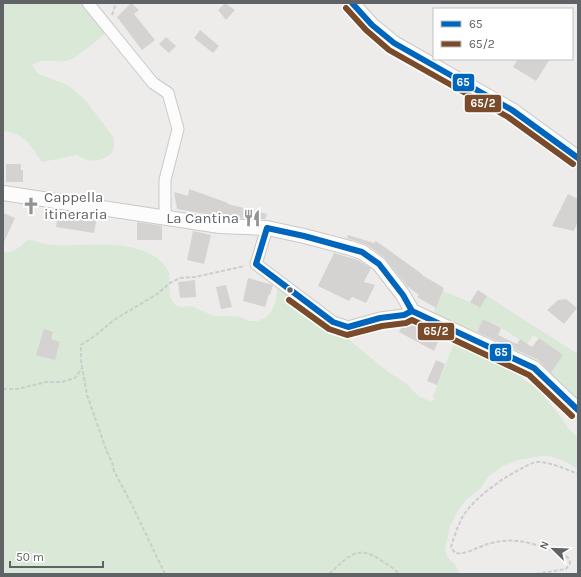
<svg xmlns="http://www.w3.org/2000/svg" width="581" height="577" font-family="Karla,sans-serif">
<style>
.green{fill:#dae8d7}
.building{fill:#d5d3d2}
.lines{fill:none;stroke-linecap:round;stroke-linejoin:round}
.minor-casing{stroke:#c9c9c9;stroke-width:13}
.tertiary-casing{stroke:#c9c9c9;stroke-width:16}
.path{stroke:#cacecc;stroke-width:2;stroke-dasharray:4 2;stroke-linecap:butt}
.minor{stroke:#fcfcfc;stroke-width:11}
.tertiary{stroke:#fcfcfc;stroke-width:14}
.bus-1-casing{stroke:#fff;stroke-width:9}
.bus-2-casing{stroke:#fff;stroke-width:9}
.bus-1{stroke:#0065bd;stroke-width:6}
.bus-2{stroke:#7a4b2a;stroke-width:6}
.bus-dot{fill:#5f6366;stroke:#fff;stroke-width:1.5}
.labels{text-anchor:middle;stroke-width:4;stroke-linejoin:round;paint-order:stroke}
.poi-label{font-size:15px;fill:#5f6366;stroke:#fff;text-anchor:start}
.line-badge{stroke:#fff;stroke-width:1.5}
.badge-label{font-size:11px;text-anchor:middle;font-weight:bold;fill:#fff}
</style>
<rect width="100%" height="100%" fill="#eeecea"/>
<path class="green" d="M3 3H84L109 30C103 36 74 61 66 61 52 63 45 57 32 65L37 73 65 84 73 89 86 101 114 138V145L112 153C99 162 92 164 77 155L42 162C31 146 24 133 3 131Z
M28 240C37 240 44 245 52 245 87 247 141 235 166 267 173 275 168 287 170 296 171 299 173 302 175 305L182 307 191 306 214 316H232L241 317 249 321H257L265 318 271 312 275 304 278 287 326 321 387 371 407 384 418 396 430 401 435 400 433 396 456 338 515 364 523 380 531 384 543 395 564 421 568 428 578 438V469L566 462 550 456H542L518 460 503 466 489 476 480 489 467 499 457 512 450 527 445 550 448 558 455 564 460 574H3V252C13 255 21 245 28 240Z
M443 291 470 302 479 308 487 296 578 354V400L548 378 563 355 533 335 527 344 501 328 483 319 475 337 431 317Z"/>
<path class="building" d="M131 3 139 10 134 14 155 40 142 50 117 17Z
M225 3 235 10 226 20 218 10Z
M200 30 219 46 213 53 194 38Z
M166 37 176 46 169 53 159 44Z
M518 59H550L536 81 513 67Z
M6 164H21V170H23V182H6Z
M189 189 228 203V204L267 214 265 219 228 218 177 209 174 192 188 196Z
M568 194 578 199V221L574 231 552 226Z
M3 213 15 218 3 244Z
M70 213 97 217 94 233 56 227 58 214 69 216Z
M137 222 162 226V240H137Z
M193 231 211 235 204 264 187 260Z
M348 235 374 243 376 241 422 274V275L444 288 436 308 417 297 419 295 407 286 384 257 367 245 347 238Z
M334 253 358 260 371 268 364 282 375 285 366 303 352 297 349 301 318 286Z
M248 278 273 285 270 295 269 294 265 307 243 301Z
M195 280 196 297 180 298 178 282Z
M226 285 232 307 221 309 216 287Z
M478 290 487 296 480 308 470 302Z
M566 299 577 308 564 324 547 310 558 300Z
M483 319 501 328 498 336V335L517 344 520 339 532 347 539 338 563 355 551 373 538 360 477 332Z
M410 320 441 335 434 351 399 332 404 322Z
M44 329 53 332 51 339 60 342 55 360 36 355Z
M436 360 445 364 437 385 427 381Z"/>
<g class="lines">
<g class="minor-casing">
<path id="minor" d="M88 3 153 83 168 93 178 129 165 180V217
M267 228 256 264 333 322 348 327 380 318 404 315 412 311"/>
</g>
<g class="tertiary-casing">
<path id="tertiary" d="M352 3 372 25 394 43 512 110 578 158
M3 193 220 226 267 228 304 236 350 248 362 252 379 264 403 295 412 311 534 368 578 410"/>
</g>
<path class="path" d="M112 15 115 6 114 3
M3 389H17L47 382H62L75 378 82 368
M165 574 131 503 114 471 112 462 107 452 87 395 81 361V345L96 335 114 320 157 294 170 283 180 278 195 277 245 266
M329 574C348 557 357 543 382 561 388 565 394 568 399 574
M536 574 566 569 570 563C569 555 561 553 554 551 531 543 515 537 491 543 479 546 467 555 455 553L451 547C454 537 458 525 463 516 476 496 504 477 526 466 529 465 533 462 537 462 551 462 565 469 578 474"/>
<use href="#minor" class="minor"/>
<use href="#tertiary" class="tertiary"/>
<g class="bus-1-casing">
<path id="bus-1" d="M352 3 372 25 394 43 512 110 578 158
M267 228 304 236 362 252 379 264 403 295 412 311 404 315 380 318 348 327 333 322 256 264Z
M412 311 534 368 578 410"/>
</g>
<g class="bus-2-casing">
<path id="bus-2" d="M346 8 366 30 389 50 508 117 573 164
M289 300 329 329 347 335 382 326 406 323 412 320 529 375 572 416"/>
</g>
<use href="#bus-1" class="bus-1"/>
<use href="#bus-2" class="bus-2"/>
</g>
<defs>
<g id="church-bare" transform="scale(1.38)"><path d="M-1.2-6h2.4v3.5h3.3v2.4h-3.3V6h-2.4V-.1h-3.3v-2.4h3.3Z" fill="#919394" stroke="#fff" stroke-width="2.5" paint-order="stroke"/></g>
<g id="restaurant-bare" transform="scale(1.38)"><path d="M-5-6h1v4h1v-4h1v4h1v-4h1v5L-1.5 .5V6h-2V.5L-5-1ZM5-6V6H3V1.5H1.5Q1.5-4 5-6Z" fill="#919394" stroke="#fff" stroke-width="2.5" paint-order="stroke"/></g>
</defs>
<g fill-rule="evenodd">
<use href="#church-bare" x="31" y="206"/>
<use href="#restaurant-bare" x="252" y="218"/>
</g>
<circle class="bus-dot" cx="290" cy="290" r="3.5"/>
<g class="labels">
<g class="poi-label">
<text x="44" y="202">Cappella<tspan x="44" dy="17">itineraria</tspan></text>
<text x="239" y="223" text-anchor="end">La Cantina</text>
</g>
</g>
<g class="line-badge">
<rect x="452" y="73" width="23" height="19" rx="4" fill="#0065bd"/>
<rect x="464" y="94" width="38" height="19" rx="4" fill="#7a4b2a"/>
<rect x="417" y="322" width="38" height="19" rx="4" fill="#7a4b2a"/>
<rect x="489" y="343" width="23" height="19" rx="4" fill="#0065bd"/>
</g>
<g class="badge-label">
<text x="463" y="86">65</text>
<text x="483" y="107">65/2</text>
<text x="436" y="335">65/2</text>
<text x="501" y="356">65</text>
</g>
<rect width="581" height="577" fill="none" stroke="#5f6366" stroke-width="8"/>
<rect x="433" y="8" width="140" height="52" fill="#ffffff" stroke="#bfc1c2"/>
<rect x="441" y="21" width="20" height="6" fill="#0065bd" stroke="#bfc1c2"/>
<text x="469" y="28" font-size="12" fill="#5f6366">65</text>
<rect x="441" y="41" width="20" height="6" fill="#7a4b2a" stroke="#bfc1c2"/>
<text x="469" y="48" font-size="12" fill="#5f6366">65/2</text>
<g transform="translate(553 549) rotate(293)" stroke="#ffffff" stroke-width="3" paint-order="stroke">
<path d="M0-3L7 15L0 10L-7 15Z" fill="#5f6366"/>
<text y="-6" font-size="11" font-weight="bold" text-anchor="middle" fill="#5f6366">N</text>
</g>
<path d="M10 561v6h93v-6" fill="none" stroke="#5f6366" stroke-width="2"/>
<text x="16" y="561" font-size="12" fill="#5f6366" stroke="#ffffff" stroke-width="3" paint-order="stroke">50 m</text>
</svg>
